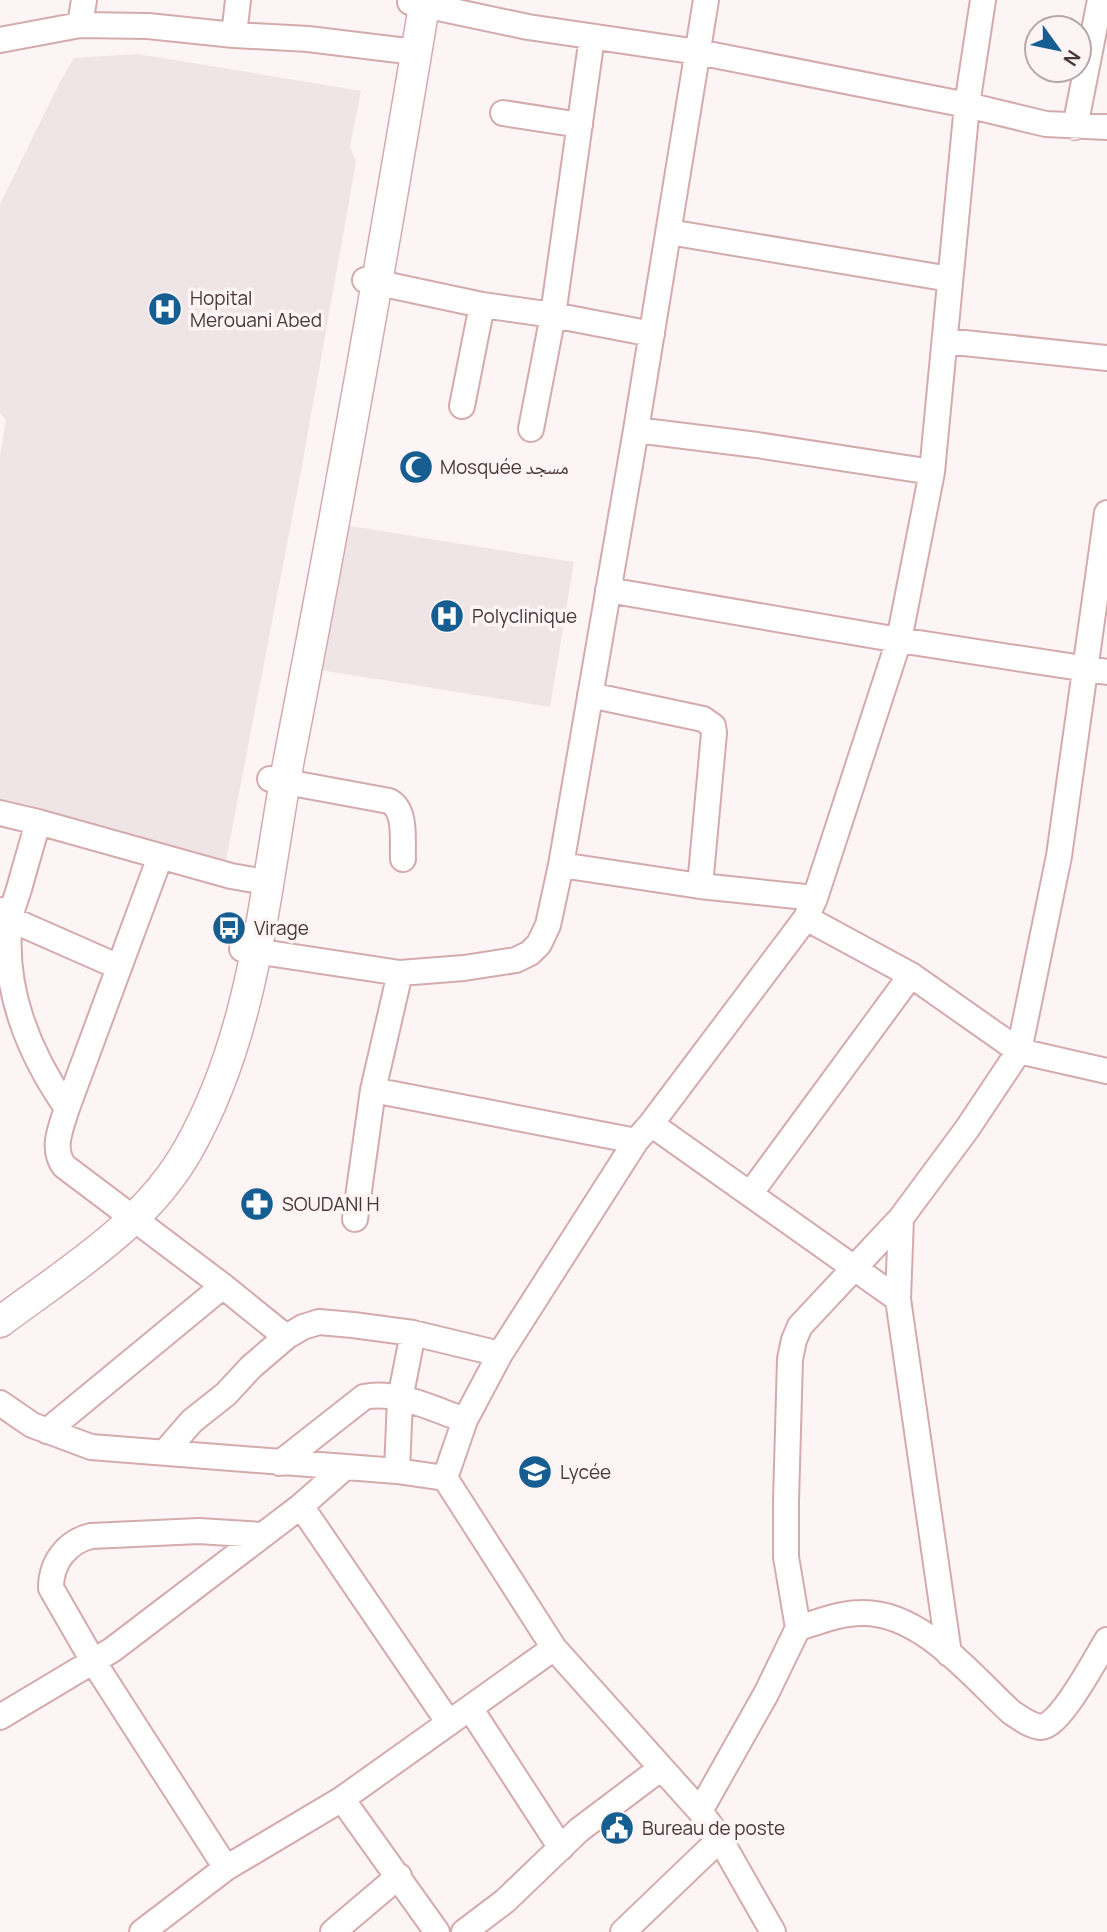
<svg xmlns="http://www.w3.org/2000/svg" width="1107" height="1932" font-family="Manrope,'Noto Naskh Arabic',sans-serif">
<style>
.built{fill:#f0e5e6}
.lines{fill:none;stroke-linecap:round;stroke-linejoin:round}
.minor-casing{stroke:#d4abad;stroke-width:28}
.major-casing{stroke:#d4abad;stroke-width:33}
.minor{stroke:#fff;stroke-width:24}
.major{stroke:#fff;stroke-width:30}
.labels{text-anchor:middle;stroke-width:7;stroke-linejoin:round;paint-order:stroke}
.poi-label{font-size:19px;fill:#493739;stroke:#fdf4f5;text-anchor:start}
</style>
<rect width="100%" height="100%" fill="#fdf4f5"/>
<path class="built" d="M138 54 361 91 350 146 356 162 299 482 224 871 0 810V456L6 420 0 413V204L60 82 74 58Z
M344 525 574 562 550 707 320 670Z"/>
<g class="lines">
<g class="minor-casing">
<path id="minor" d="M410 2 528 27 698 52 967 105 1046 124 1107 127
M80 25 84 0
M234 35 238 0
M0 40 80 25 148 26 234 35 308 39 415 52
M503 113 580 125
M1075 127 1100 0
M669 232 950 279
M365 280 482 305 553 315 652 334
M945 341 1107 358
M462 406 482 305
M531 429 553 315 592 37
M636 430 757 445 932 472
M608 590 899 640 1107 672
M590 695 703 719 713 726 714 733 700 886
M270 779 389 801C407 810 402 841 403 859
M0 813 38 822 231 876 254 880
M38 822C32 844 25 867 19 889 16 899 11 910 10 921 2 988 29 1054 67 1108
M160 857 67 1108C61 1128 51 1148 64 1166L223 1286 286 1337
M561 865 700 886 815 898
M3 910 10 919 119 967
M806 918 911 975 1019 1051 1107 1071
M242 949 400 973 464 968 516 960 530 953 539 944 548 925 561 865 636 430 706 0
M400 973 373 1090 636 1141
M651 1124 898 1299 949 1654
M750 1194 911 975
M355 1219 373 1090
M898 1299 901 1218
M0 1403 32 1425 91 1447 397 1471 445 1478 554 1648 700 1811 766 1694 798 1628C819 1622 840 1613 861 1613 920 1611 971 1675 1011 1712 1020 1718 1030 1726 1041 1727 1060 1727 1097 1656 1107 1640
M47 1431 223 1286
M165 1452 192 1421 226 1394 251 1367 286 1337 303 1327 319 1322 353 1325 413 1333 500 1354
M280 1463 364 1397C397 1390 435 1410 465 1420
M397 1471 400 1399 413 1333
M445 1478 465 1420 500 1354 636 1141 651 1124 806 918 815 898 899 640 932 472 967 105 983 0
M301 1506 449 1723
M798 1628 786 1557V1501L790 1359 794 1340 800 1326 901 1218 967 1129 1019 1051 1059 856 1107 513
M470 1708 561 1848
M0 1717 112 1650 301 1506 343 1469
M342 1799 437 1932
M700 1811 720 1839 773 1932
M226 1868 93 1661 51 1588C51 1562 67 1542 91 1536L199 1531 262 1535
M142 1932 226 1868 342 1799 554 1648
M333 1932 399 1876
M464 1932 505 1901 579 1830 660 1769
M623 1932 720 1839"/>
</g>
<g class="major-casing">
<path id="major" d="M0 1322C68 1271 147 1224 189 1148 256 1029 264 891 289 759 338 507 383 254 425 0"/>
</g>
<use href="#minor" class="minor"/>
<use href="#major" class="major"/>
</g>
<defs>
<g id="hospital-disc" transform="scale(1.75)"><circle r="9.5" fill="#165e92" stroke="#fdf4f5"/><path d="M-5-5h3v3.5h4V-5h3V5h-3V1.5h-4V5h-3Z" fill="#fff"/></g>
<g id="mosque-disc" transform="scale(1.75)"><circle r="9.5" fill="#165e92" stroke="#fdf4f5"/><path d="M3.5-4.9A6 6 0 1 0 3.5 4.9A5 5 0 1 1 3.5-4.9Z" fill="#fff"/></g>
<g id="bus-disc" transform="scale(1.75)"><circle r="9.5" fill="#165e92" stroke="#fdf4f5"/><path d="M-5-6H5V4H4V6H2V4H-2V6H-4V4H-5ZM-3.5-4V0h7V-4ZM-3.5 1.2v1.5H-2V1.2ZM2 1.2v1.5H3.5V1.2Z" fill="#fff"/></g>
<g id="pharmacy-disc" transform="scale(1.75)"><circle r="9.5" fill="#165e92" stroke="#fdf4f5"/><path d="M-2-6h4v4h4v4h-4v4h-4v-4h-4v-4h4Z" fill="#fff"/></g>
<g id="school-disc" transform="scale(1.75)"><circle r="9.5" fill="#165e92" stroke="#fdf4f5"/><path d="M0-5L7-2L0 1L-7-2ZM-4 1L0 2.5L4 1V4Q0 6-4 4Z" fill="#fff"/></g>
<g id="civic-disc" transform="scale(1.75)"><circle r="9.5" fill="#165e92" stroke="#fdf4f5"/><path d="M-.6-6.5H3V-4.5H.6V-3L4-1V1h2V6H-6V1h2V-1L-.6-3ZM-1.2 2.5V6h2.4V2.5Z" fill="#fff"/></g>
</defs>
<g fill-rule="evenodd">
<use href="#hospital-disc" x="165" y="309"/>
<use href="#mosque-disc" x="416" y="467"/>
<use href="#hospital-disc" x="447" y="616"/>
<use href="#bus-disc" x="229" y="928"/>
<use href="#pharmacy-disc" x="257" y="1204"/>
<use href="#school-disc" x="535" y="1472"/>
<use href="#civic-disc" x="617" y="1828"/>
</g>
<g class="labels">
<g class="poi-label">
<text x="190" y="305">Hopital<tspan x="190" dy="22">Merouani Abed</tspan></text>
<text x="440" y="474">Mosquée مسجد</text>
<text x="472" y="623">Polyclinique</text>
<text x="254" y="935">Virage</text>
<text x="282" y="1211">SOUDANI H</text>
<text x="560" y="1479">Lycée</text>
<text x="642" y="1835">Bureau de poste</text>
</g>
</g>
<g transform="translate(1058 49) rotate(123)"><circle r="33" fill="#fdf4f5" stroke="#b5a8aa" stroke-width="2"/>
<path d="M0-5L12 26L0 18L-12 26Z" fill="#165e92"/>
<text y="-10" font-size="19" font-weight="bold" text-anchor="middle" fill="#493739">N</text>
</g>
</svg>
